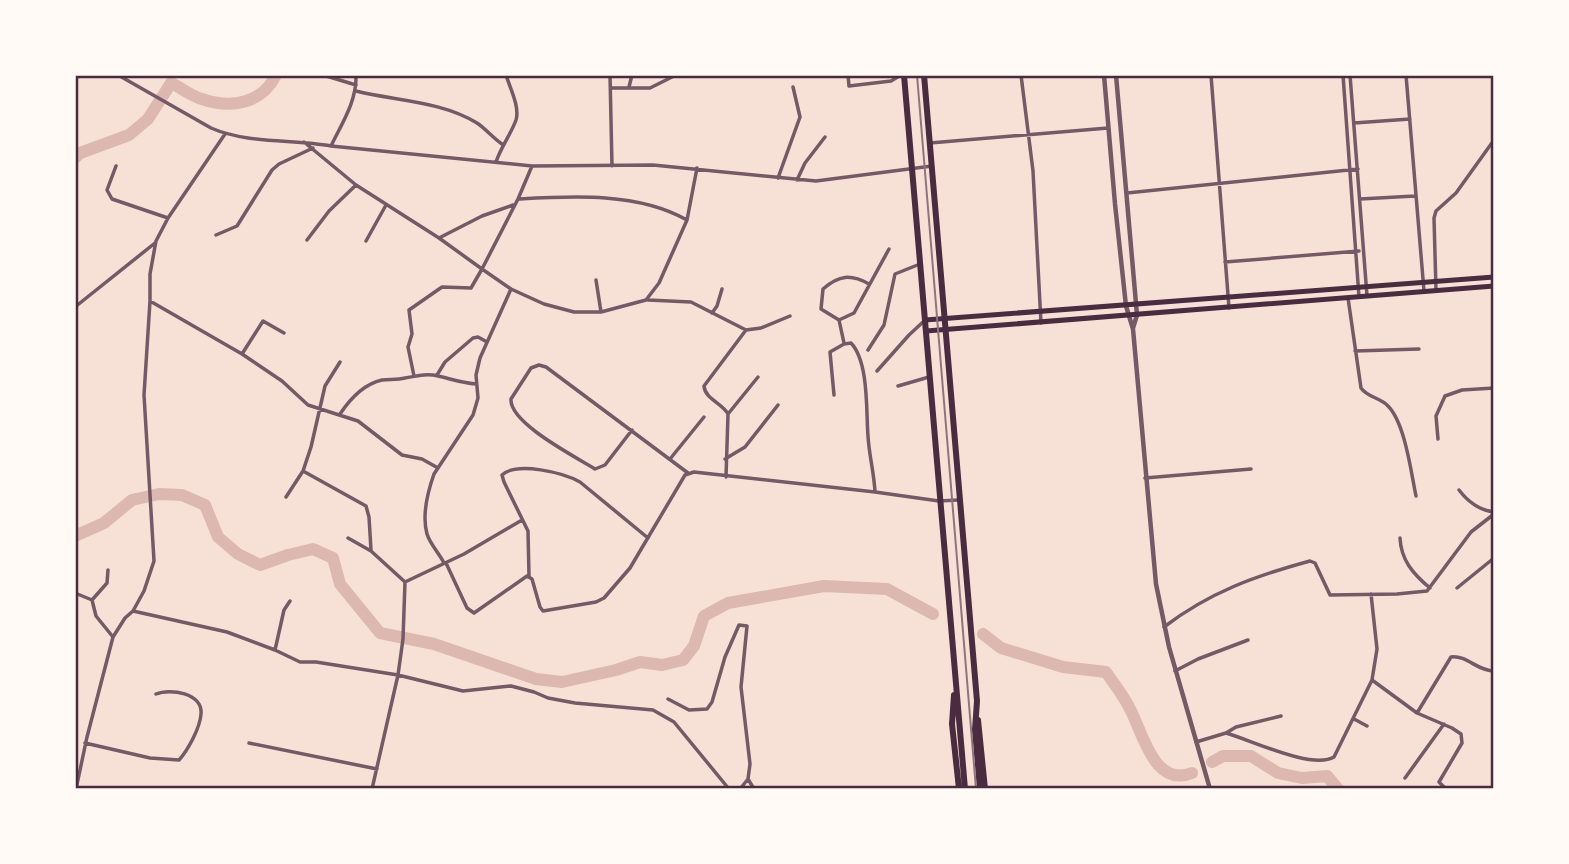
<svg xmlns="http://www.w3.org/2000/svg" width="1569" height="864" font-family="Lato,sans-serif">
<style>
.lines{fill:none;stroke-linecap:round;stroke-linejoin:round}
.river{stroke:#dcb8b0;stroke-width:12}
.minor{stroke:#755966;stroke-width:3.5}
.tertiary{stroke:#755966;stroke-width:4.5}
.secondary{stroke:#4a2c40;stroke-width:5}
.primary{stroke:#4a2c40;stroke-width:6}
.tram{stroke:#8f747c;stroke-width:2}
.neatline{fill:none;stroke:#4a2c40;stroke-width:2.5}
</style>
<rect width="100%" height="100%" fill="#f7e1d7"/>
<g class="lines">
<path class="river" d="M75 158 80 153 129 135 148 119 171 83C182 88 191 96 202 99 230 109 262 104 276 75
M75 536 104 523 132 500 159 494 182 495 205 505 218 537 238 554 260 565 288 555 313 549 333 558 340 584 380 633 434 644 536 679 562 682 616 670 640 662 662 665 683 660 694 646 704 616 728 603 824 586 887 589 933 614
M983 634 1001 648 1063 667 1106 672C1114 684 1124 696 1130 709 1143 733 1154 788 1192 773
M1212 762 1223 756H1251L1278 773 1302 778 1327 776 1338 789"/>
<path class="minor" d="M118 75 211 128C248 144 292 139 331 146L532 166 653 165 816 181 932 166
M323 75 356 85
M610 75 612 166
M848 75 849 86 891 81 901 75
M1021 75 1033 171 1041 323
M1211 75 1229 308
M1343 75 1359 297
M1350 75 1367 296
M1406 75 1424 291
M1350 76 1363 75
M629 87 632 75
M611 88H650L676 75
M356 91C396 101 441 101 477 123 486 129 493 138 502 144
M1354 123 1410 119
M225 134 168 218 156 241 150 274V301L242 354 282 381 308 405 358 421 402 455 422 459 438 468
M304 142 356 185 439 238 482 269 471 288 442 287 409 310 412 334 408 347 414 376
M930 143 1108 128
M331 146C342 123 357 101 356 75
M496 162C501 147 511 134 516 120 520 107 510 88 506 75
M116 166 107 190 112 199 168 218
M778 178 800 117 793 87
M797 180 805 163 825 137
M1127 193 1358 169
M518 199C572 196 638 192 687 220
M1360 199 1415 196
M216 235 237 226 272 170 279 164 313 148
M439 238 482 216 513 205
M307 240 329 211 356 185
M366 241 386 205
M1225 262 1359 251
M596 280 601 312
M511 289 544 304 574 312H601L646 300 659 283 687 220 697 168
M1436 290 1434 218 1436 211 1456 193 1494 140
M1348 298 1361 388C1368 398 1380 397 1388 406 1405 423 1411 472 1416 496
M648 300 691 302 746 330 761 328 790 316
M75 307 155 243
M712 313 717 306 722 289
M839 320 821 309 823 289C839 275 851 274 869 284
M844 343 839 320 854 313 889 249
M868 350 884 325 895 274 920 264
M1355 351 1419 349
M242 354 263 321 284 333
M877 371 909 335 923 322
M437 375 445 362 473 338 478 337 487 342
M898 386 929 377
M834 395 830 352 844 344 851 343C869 362 866 411 868 436 869 455 874 472 875 492
M340 414C350 399 364 384 382 380 390 379 397 380 405 378 416 376 427 373 438 376 451 379 462 383 476 384
M728 414 758 377
M632 430 605 465 595 469C576 457 509 423 511 399L531 368 539 365 546 367 688 473
M1438 439 1436 416 1445 396 1462 390 1494 388
M670 459 704 417
M725 459 745 447 778 405
M303 471 366 506 369 517 371 550
M726 477 728 414C722 403 705 399 704 386L746 330
M1145 478 1251 469
M1459 490C1468 502 1479 510 1494 512
M286 497 303 471 311 447 325 386 340 362
M348 538 371 551 405 582 403 639 398 675 372 789
M1400 538C1401 560 1413 574 1430 588
M444 563C439 553 430 544 427 534 422 516 428 491 434 474L473 415 478 398 476 375 480 358 511 289 482 269 518 199 532 166
M446 563 467 608 474 613 527 576 532 579 540 607 543 611 596 602 604 598 630 568 685 475 694 472 875 492 939 501 958 500
M529 576 528 531 504 482 502 475C517 461 564 473 580 482L648 538
M405 582 464 554 522 520
M1457 588 1494 558
M75 593 92 600 96 616 113 637 125 618 133 611 144 591 154 561 144 395 150 301
M92 600 107 583 108 570
M133 611 227 632 275 650 300 662H316L398 675 463 691 511 686 534 692 548 698 575 703 653 710 674 722 729 789
M1164 627C1210 592 1255 576 1310 561L1315 563 1330 595 1397 594 1427 591 1471 532 1494 514
M275 650 284 610 290 601
M1175 671 1198 659 1248 640
M1372 680 1417 713 1452 728 1461 734 1462 743 1439 782 1446 789
M668 699 689 710 707 709 712 702 725 657 739 625 747 626 741 687 750 764 748 779
M1417 713 1451 657C1467 655 1477 671 1494 671
M1354 719 1367 726
M1226 733C1251 740 1312 770 1334 757L1372 680 1377 649 1371 594
M1196 742 1226 733 1236 727 1281 716
M85 743 150 758 179 760C188 750 200 728 201 714 203 693 170 688 156 694
M249 743 377 769
M1405 778 1444 724
M76 789 87 737 113 637
M740 789 748 779 754 789"/>
<path class="tertiary" d="M1104 75 1115 204 1126 306 1133 329 1156 584 1169 647 1210 789
M1116 75 1137 315 1133 328"/>
<path class="secondary" d="M925 320 1494 277
M926 331 1494 286"/>
<path class="primary" d="M904 75 965 789
M924 75 977 701 975 730 980 789
M75 76 79 75
M954 695 952 724 959 789
M978 720 985 789"/>
<path class="tram" d="M917 75 976 789"/>
</g>
<rect width="1569" height="864" fill="none" stroke="#fffaf5" stroke-width="154"/>
<rect x="77" y="77" width="1415" height="710" class="neatline"/>
</svg>
